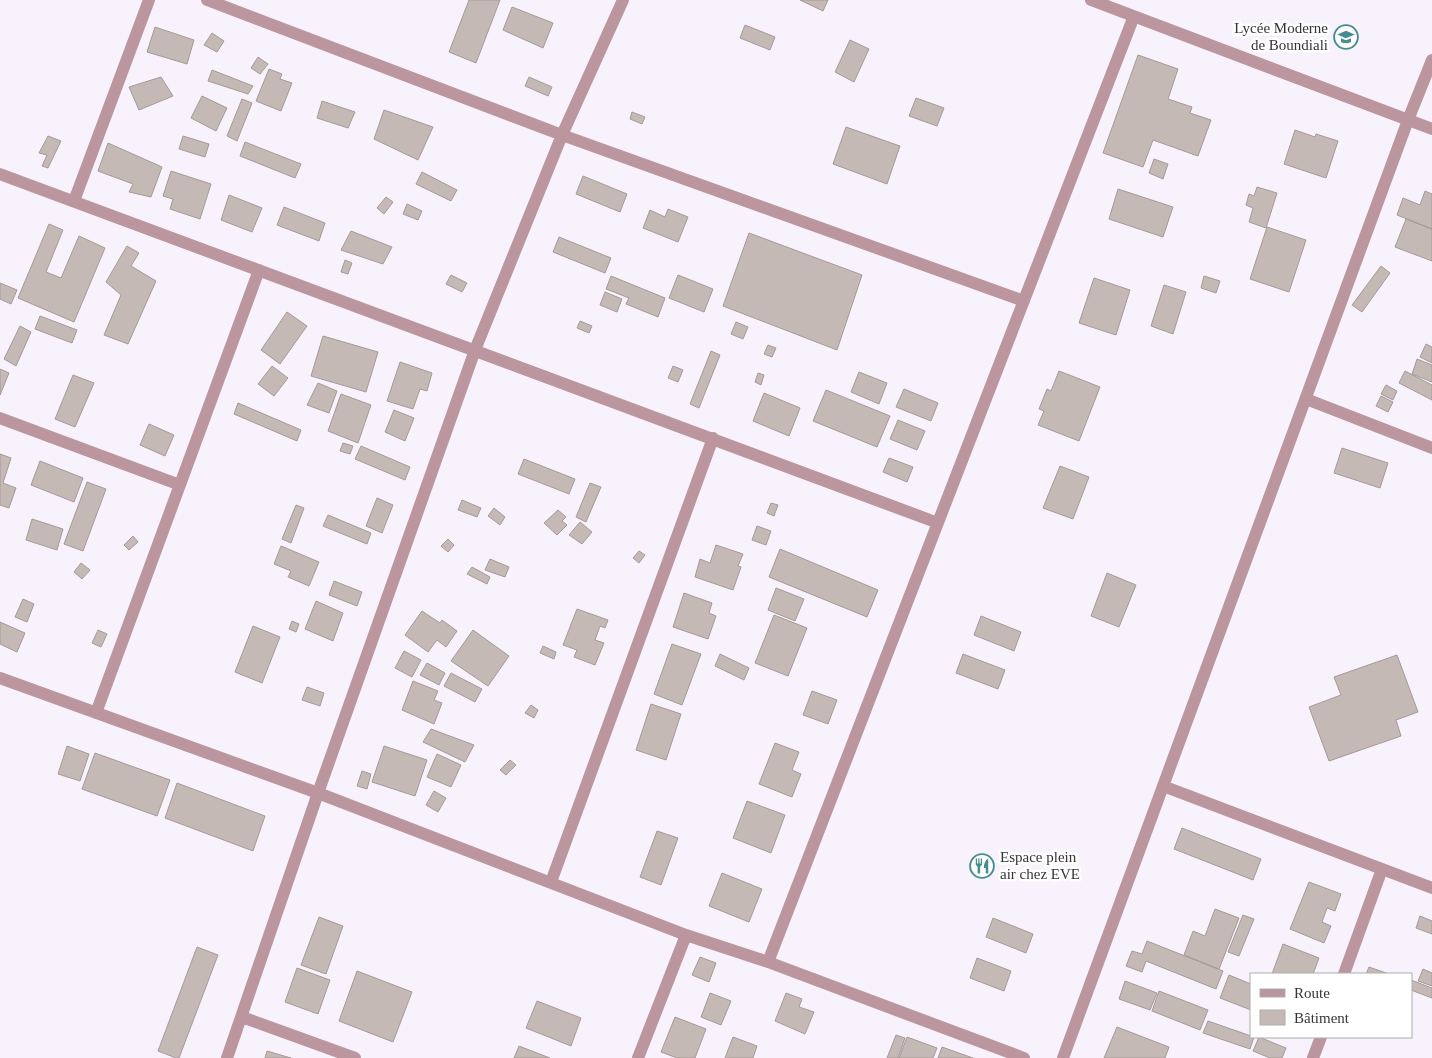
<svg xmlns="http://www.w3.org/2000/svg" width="1432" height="1058" font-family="Georgia,serif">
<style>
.building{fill:#c5b9b5;stroke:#a59a96}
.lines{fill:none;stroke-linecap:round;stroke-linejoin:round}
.minor{stroke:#bc969e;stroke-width:12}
.labels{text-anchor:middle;stroke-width:5;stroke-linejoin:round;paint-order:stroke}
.poi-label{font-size:15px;fill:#353337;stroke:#fff;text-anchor:end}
</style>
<rect width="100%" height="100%" fill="#f7f2fc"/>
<path class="building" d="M469 0H500L476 63 449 52Z
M800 0H828L823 11Z
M512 7 553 23 543 48 503 30Z
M745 25 775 37 770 50 740 38Z
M155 27 194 40 187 64 147 52Z
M212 33 224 41 217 52 204 45Z
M850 40 869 49 854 82 835 72Z
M1138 55 1178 69 1168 99 1192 107 1190 113 1211 120 1198 156 1153 140 1143 167 1103 153Z
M258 57 268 64 260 74 251 68Z
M269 69 282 74 280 79 292 83 281 111 256 101Z
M212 70 253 86 248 94 208 81Z
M161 77 173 96 139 110 129 87Z
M529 77 552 87 548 96 525 86Z
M202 96 227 108 216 131 191 118Z
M916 98 944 108 937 126 909 116Z
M242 99 252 103 237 141 227 136Z
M322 101 355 112 348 128 317 118Z
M384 110 433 127 418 160 374 139Z
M632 112 645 117 642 124 630 119Z
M846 127 900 146 887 184 833 164Z
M1295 130 1315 137 1316 134 1338 141 1326 178 1284 164Z
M48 136 61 141 48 168 42 166 47 155 39 153Z
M183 136 209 144 205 157 179 149Z
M245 142 301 164 295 178 240 156Z
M108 143 162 167 151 197 129 192 133 184 98 171Z
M1154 159 1168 164 1163 179 1149 173Z
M171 171 211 184 200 219 170 209 173 199 163 196Z
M422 172 457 190 451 201 416 184Z
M583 176 627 194 620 212 576 194Z
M1257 187 1277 193 1266 228 1249 222 1253 208 1246 205 1249 194 1254 196Z
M1118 189 1173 207 1163 237 1109 219Z
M1425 191 1432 194V229L1397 215 1403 198 1420 205Z
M229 195 262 208 252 232 221 220Z
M386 197 393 202 384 214 377 208Z
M407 204 422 211 418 220 403 214Z
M284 207 325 223 319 241 277 225Z
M668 209 688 217 678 242 643 228 650 210 665 217Z
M1406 219 1432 229V261L1395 247Z
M49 224 63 230 46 272 61 278 79 236 105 248 74 322 18 298Z
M1267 227 1306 240 1289 292 1250 279Z
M351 231 392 247 383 264 341 250Z
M749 233 862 275 837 350 723 306Z
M559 237 611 258 605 273 553 252Z
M127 246 139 253 131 266 156 281 128 344 104 335 121 295 106 282Z
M345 260 352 263 348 274 341 272Z
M1381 266 1390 273 1362 312 1352 305Z
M451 275 467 283 462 292 446 284Z
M678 275 713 289 704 312 669 298Z
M611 276 665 298 658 317 626 304 629 298 606 289Z
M1204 276 1220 281 1216 293 1201 288Z
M1094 278 1130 290 1116 335 1079 323Z
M0 283 17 290 11 304 0 299Z
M1164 285 1186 292 1173 334 1151 326Z
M605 292 622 299 617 312 600 305Z
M287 312 307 326 280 364 261 350Z
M40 316 77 330 72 343 35 329Z
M580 321 592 326 589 333 577 328Z
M736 322 748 327 743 339 731 334Z
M20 326 31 332 16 366 4 359Z
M323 336 378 352 366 392 311 376Z
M1426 344 1432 347V363L1420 357Z
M768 345 776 348 772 357 764 354Z
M711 351 720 355 699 408 690 404Z
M1417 359 1432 365V382L1412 374Z
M400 362 432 373 427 391 420 389 413 409 387 401Z
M272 366 288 378 274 396 258 384Z
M673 366 683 370 678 382 668 378Z
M0 369 9 373 0 395Z
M1059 371 1100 387 1079 441 1038 425 1044 411 1039 409 1047 389 1051 391Z
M1405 371 1432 385V400L1399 383Z
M859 372 887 383 879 404 851 392Z
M758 373 764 375 761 385 755 382Z
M73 375 94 383 75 427 55 419Z
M318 383 337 391 329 413 307 405Z
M1386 385 1397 391 1393 400 1381 394Z
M904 389 938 403 931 421 896 407Z
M826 390 890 416 877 447 813 421Z
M764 393 800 408 789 436 753 421Z
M341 394 371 405 358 443 328 431Z
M1381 396 1393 402 1388 412 1376 406Z
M238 403 301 430 297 441 234 414Z
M394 410 414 418 405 441 385 432Z
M898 420 925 431 917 450 890 439Z
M149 424 174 435 165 456 140 445Z
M343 443 353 446 350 454 340 451Z
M361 446 410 467 405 480 355 459Z
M1342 448 1388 463 1380 488 1334 473Z
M0 454 11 458 3 483 16 488 9 508 0 505Z
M889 458 913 467 907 482 883 472Z
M524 459 575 479 569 494 518 474Z
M40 461 83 478 74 502 31 485Z
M1060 466 1089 477 1073 519 1043 508Z
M87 482 106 489 83 551 64 544Z
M590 483 601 487 586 522 576 517Z
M377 498 393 505 382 533 366 526Z
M462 500 481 508 477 517 458 510Z
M771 503 778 505 774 516 767 513Z
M296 505 304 508 291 543 282 539Z
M494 508 505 517 500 525 488 516Z
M558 510 566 517 562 521 567 525 557 535 544 523Z
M328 515 371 533 367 544 323 526Z
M32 519 63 529 57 550 26 540Z
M580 522 592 532 582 544 569 535Z
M757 526 771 531 766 545 752 540Z
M133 536 138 542 129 550 124 545Z
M448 539 454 545 448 552 441 546Z
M716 545 743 554 738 566 741 567 733 590 695 577 700 559 710 563Z
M281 546 319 562 309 586 288 577 291 571 274 564Z
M780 549 878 590 867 617 769 577Z
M639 551 645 555 639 563 633 558Z
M490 559 509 567 505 577 485 570Z
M81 563 90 570 82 579 74 572Z
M472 567 490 577 487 584 467 574Z
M1107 573 1136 585 1119 627 1091 616Z
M334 581 362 592 357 606 329 595Z
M776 588 804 599 795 621 768 610Z
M684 593 712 603 709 613 716 616 708 639 673 627Z
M23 599 34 604 27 622 15 617Z
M316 601 343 613 333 641 305 629Z
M577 609 608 620 605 628 600 626 595 640 604 643 595 665 574 657 577 650 563 645Z
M422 611 440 623 442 620 457 631 446 647 437 640 428 652 405 635Z
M774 615 807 628 788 676 755 663Z
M981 616 1021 632 1014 651 974 635Z
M292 621 299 624 296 632 289 629Z
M0 622 25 633 17 652 0 644Z
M253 626 280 637 262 683 235 672Z
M98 630 107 634 101 647 92 643Z
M473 630 509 656 488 686 451 661Z
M672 644 701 654 682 705 654 694Z
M543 646 556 652 554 659 540 653Z
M404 651 421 660 412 677 395 668Z
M720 654 749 668 744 680 715 666Z
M963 654 1005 670 998 689 956 673Z
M1397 655 1418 712 1396 720 1401 736 1329 761 1309 707 1341 695 1334 677Z
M427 663 445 673 439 685 420 675Z
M451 673 482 689 475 702 444 686Z
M413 681 438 691 434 700 442 703 434 724 402 710Z
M307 687 324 693 320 706 302 700Z
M812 691 837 700 828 724 803 715Z
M651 704 681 714 666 760 636 750Z
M531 705 538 710 534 718 525 713Z
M431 729 474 745 465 762 423 742Z
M775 743 799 752 792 770 801 774 792 797 759 784Z
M67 746 89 754 80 781 58 774Z
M384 746 427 760 415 796 372 782Z
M95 753 170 780 157 816 82 789Z
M437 754 461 765 451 787 427 777Z
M510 760 516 765 506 775 500 770Z
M362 771 371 774 367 789 357 786Z
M177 783 265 816 253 851 165 818Z
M434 791 446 798 438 812 426 805Z
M747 801 785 815 771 853 733 838Z
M1182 828 1261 859 1253 880 1174 849Z
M657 831 678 838 661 885 640 877Z
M722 873 762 889 749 922 709 906Z
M1309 882 1341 894 1335 911 1327 908 1322 922 1331 926 1324 943 1290 929Z
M1215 909 1239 918 1219 969 1184 955 1193 931 1205 936Z
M1243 915 1254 919 1239 956 1228 952Z
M1420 916 1432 921V934L1416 928Z
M319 917 343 926 326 974 301 965Z
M993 918 1033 934 1026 953 986 937Z
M1147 941 1223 971 1216 989 1146 961 1142 972 1126 966 1132 951 1142 954Z
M1283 944 1319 958 1313 974H1272Z
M197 947 218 955 179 1058H176L158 1051Z
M700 957 716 963 709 982 692 975Z
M977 958 1011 971 1004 991 970 978Z
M1369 967 1389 974H1366Z
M297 968 330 980 318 1014 285 1002Z
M1423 969 1432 973V986L1418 981Z
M357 971 412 992 393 1042 339 1021Z
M1229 975 1251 984V1010L1220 998Z
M1411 980 1432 988V998L1411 990Z
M1125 981 1157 993 1150 1010 1119 999Z
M1159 991 1208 1010 1200 1030 1152 1011Z
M710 993 731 1001 721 1025 701 1017Z
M786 993 802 999 799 1007 814 1012 805 1034 775 1021Z
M537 1001 581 1018 571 1046 526 1028Z
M675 1017 706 1029 695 1058H677L661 1052Z
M1208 1021 1254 1037 1250 1049 1203 1033Z
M1117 1027 1169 1047 1165 1058H1104Z
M896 1035 905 1038 898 1058H887Z
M733 1037 757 1046 753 1058H725Z
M907 1037 937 1048 933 1058H899Z
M1259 1037 1286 1048 1282 1058H1270L1253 1051Z
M519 1046 550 1058H514Z
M942 1047 973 1058H938Z
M267 1051 291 1058H265Z"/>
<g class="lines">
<path class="minor" d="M207 0 562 135 1024 301
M1091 0 1432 129
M0 174 938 523
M74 201 149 0
M1306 399 1432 448
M0 418 180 485
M0 678 318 793 686 935 768 962 1024 1058
M96 713 259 270
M1163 786 1432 888
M551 882 713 438
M768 962 1134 16
M1344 974 1382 869
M242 1017 355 1058
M227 1058 318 793 475 350 562 135 623 0
M638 1058 686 935
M1063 1058 1408 120 1432 60
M1313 1058 1321 1037"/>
</g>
<defs>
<g id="school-ring" transform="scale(1.25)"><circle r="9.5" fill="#fff" stroke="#458d90" stroke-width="1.5"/><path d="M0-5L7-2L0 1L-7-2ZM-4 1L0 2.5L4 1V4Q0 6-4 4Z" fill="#458d90"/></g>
<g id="restaurant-ring" transform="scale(1.25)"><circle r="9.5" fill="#fff" stroke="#458d90" stroke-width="1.5"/><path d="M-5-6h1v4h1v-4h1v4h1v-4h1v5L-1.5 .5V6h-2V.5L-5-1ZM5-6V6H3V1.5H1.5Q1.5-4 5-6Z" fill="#458d90"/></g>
</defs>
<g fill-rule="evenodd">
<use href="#school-ring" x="1346" y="37"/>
<use href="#restaurant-ring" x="982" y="866"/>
</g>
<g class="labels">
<g class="poi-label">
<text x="1328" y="33">Lycée Moderne<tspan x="1328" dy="17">de Boundiali</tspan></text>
<text x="1000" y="862" text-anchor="start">Espace plein<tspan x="1000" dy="17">air chez EVE</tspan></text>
</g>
</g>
<rect x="1250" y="973" width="162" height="65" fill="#ffffff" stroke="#aeadaf"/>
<rect x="1260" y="989" width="25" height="8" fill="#bc969e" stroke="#aeadaf"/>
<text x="1294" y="998" font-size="15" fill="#353337">Route</text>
<rect x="1260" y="1010" width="25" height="15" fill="#c5b9b5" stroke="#aeadaf"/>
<text x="1294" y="1023" font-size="15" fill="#353337">Bâtiment</text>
</svg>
